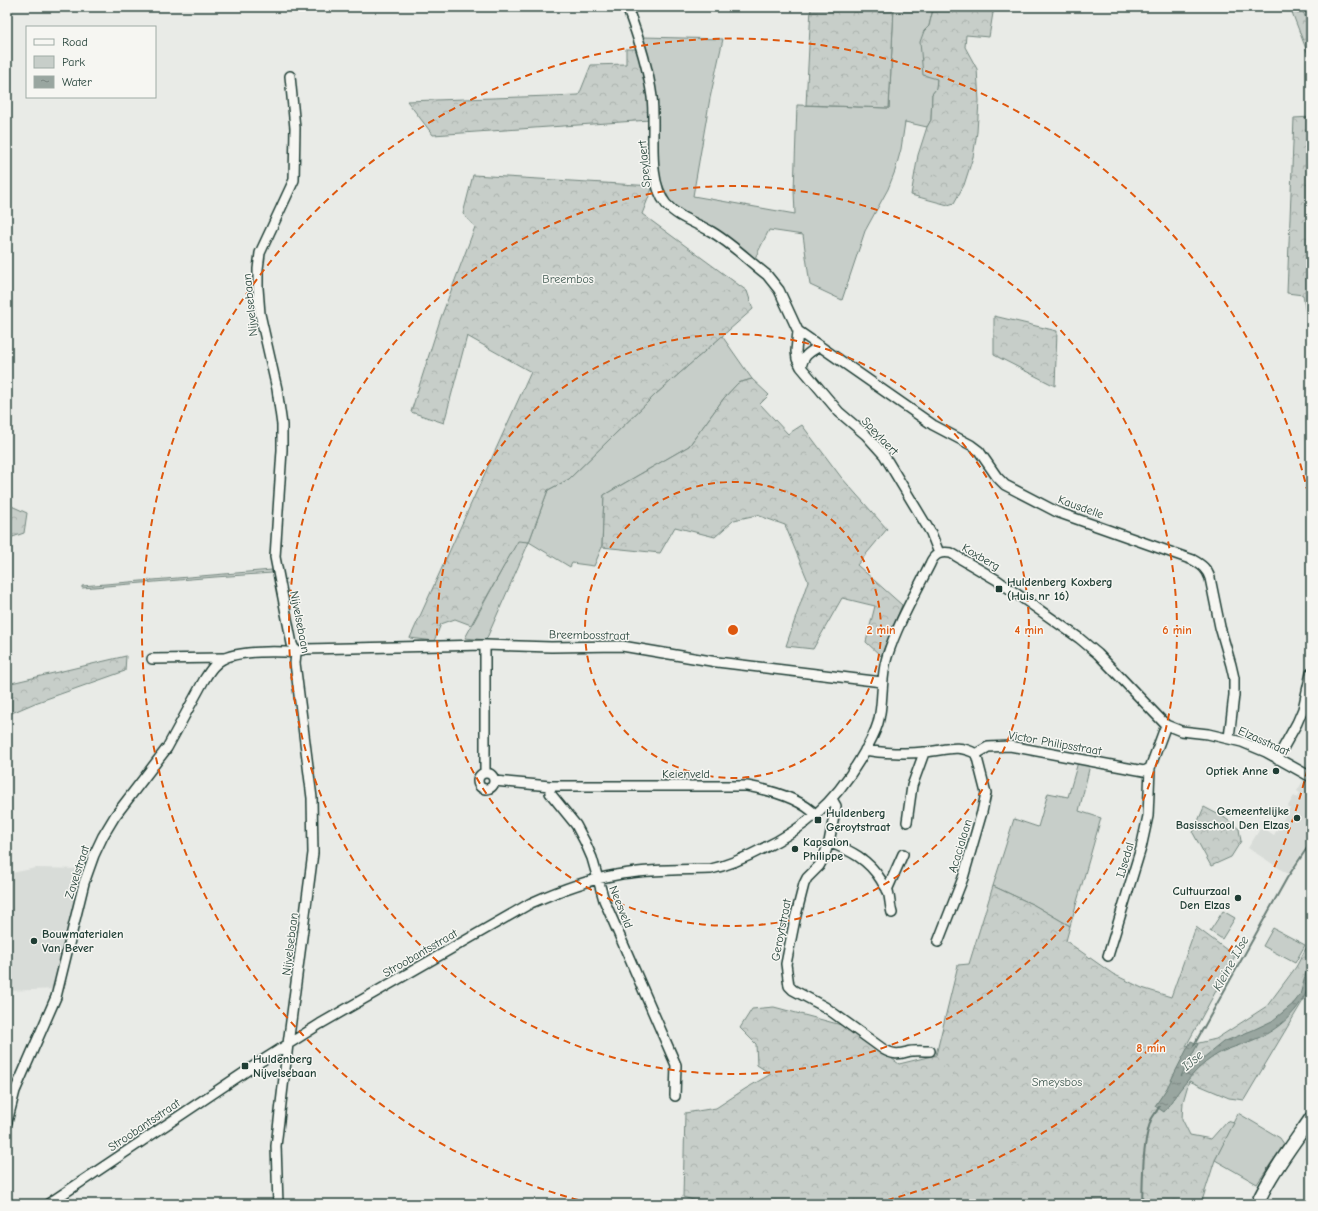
<svg xmlns="http://www.w3.org/2000/svg" width="1318" height="1211" font-family="'Comic Neue',sans-serif">
<style>
.built{fill:#d8dcd8}
.green{fill:#c7cec9;stroke:#73867e}
.forest{fill:url(#forest-crowns);stroke:#73867e}
.water{fill:url(#water-ripples);stroke:#687c75}
.lines{fill:none;stroke-linecap:round;stroke-linejoin:round}
.stream{stroke:#687c75;stroke-width:2}
.minor-casing{stroke:#1f3d34;stroke-width:12}
.major-casing{stroke:#1f3d34;stroke-width:15}
.minor{stroke:#f6f6f2;stroke-width:9}
.major{stroke:#f6f6f2;stroke-width:12}
.ring{fill:none;stroke:#de580e;stroke-width:2;stroke-dasharray:7 5}
.poi-dot{fill:#1f3d34;stroke:#f6f6f2;stroke-width:1.5}
.labels{text-anchor:middle;stroke-width:3;stroke-linejoin:round;paint-order:stroke}
.street-label{font-size:12px;fill:#1f3d34;stroke:#f6f6f2}
.park-label{font-size:12px;fill:#415a52;stroke:#f6f6f2}
.poi-label{font-size:12px;font-weight:bold;fill:#1f3d34;stroke:#f6f6f2;text-anchor:start}
.water-label{font-size:13px;font-style:italic;fill:#445c54;stroke:#f6f6f2}
.centre{fill:#de580e;stroke:#f6f6f2;stroke-width:2}
.ring-label{font-size:12px;text-anchor:middle;font-weight:bold;fill:#de580e;stroke:#f6f6f2;stroke-width:3;stroke-linejoin:round;paint-order:stroke}
</style>
<defs>
<pattern id="forest-crowns" width="20" height="18" patternUnits="userSpaceOnUse"><rect width="20" height="18" fill="#c7cec9"/><path d="M2 6a3 3 0 1 1 6 0M12 15a3 3 0 1 1 6 0" fill="none" stroke="#aab2ad"/></pattern>
<pattern id="water-ripples" width="26" height="14" patternUnits="userSpaceOnUse"><rect width="26" height="14" fill="#99a6a0"/><path d="M2 4q2-2 4 0t4 0M15 11q2-2 4 0t4 0" fill="none" stroke="#7c8883"/></pattern>
</defs>
<rect width="100%" height="100%" fill="#e9ebe7"/>
<filter id="ink" filterUnits="userSpaceOnUse"><feTurbulence type="fractalNoise" baseFrequency=".025" numOctaves="2"/><feDisplacementMap in="SourceGraphic" scale="8" xChannelSelector="R" yChannelSelector="G"/><feConvolveMatrix kernelMatrix="1 2 1 2 8 2 1 2 1" color-interpolation-filters="sRGB"/></filter>
<g filter="url(#ink)">
<path class="built" d="M1304 779 1311 783V839L1288 874 1248 848 1260 829H1265L1274 835 1290 808 1288 806 1294 796 1297 798 1300 793 1297 791Z
M36 868 85 869 57 989 7 991V874Z"/>
<path class="green" d="M894 7H931L933 9 929 26 924 31 937 79 936 89 932 94 931 120 927 127 905 122 901 149 895 171 888 189 865 231 842 300 810 285 803 235 769 230 754 260 727 238 680 210 670 201 658 175V137L656 96 643 37 723 39 710 98 693 196 795 214 794 191 797 105 889 108Z
M722 336 752 379 738 383 724 398 689 446 604 495 602 547 594 566 572 563 570 567 529 542 486 640 465 638 518 540 529 542 548 490 569 479 656 394Z
M272 570V573L215 577 82 588V586Z
M1078 762 1090 765 1079 811 1101 818 1070 926 1034 905 993 886 1014 819 1038 827 1048 793 1068 797Z
M1223 911 1235 918 1222 939 1210 931Z
M1273 928 1305 945 1295 963 1263 946Z
M1238 1113 1280 1138 1284 1144 1257 1184 1215 1160Z"/>
<path class="forest" d="M811 7H894L889 108 806 105Z
M931 7H994L989 37 966 35 965 47 977 69 979 101 977 132 973 157 964 185 954 203 948 205 911 195 918 155 927 127 931 120 932 94 936 89 937 79 923 75 920 42 924 31 929 26 933 9Z
M1290 7H1301L1311 30V62Z
M626 49H641L647 75 650 120 433 135 407 101 579 95 591 65 626 64Z
M1311 117V347L1303 295 1287 293 1294 118Z
M473 175 653 186 642 214 747 291 753 309 656 394 569 479 548 490 529 542 518 541 471 625 455 619 441 624 434 641 410 638 531 372 467 336 444 423 411 412 440 320 475 227 463 214Z
M994 316 1057 331 1055 386 994 355Z
M752 379 769 395 760 404 788 434 802 425 841 477 887 529 857 565 902 605 881 656 866 642 875 606 842 598 813 649 786 646 808 581 785 525 757 515 734 520 715 537 675 527 660 553 602 547 604 495 689 446 724 398 738 383Z
M7 504 27 513 24 533 7 539Z
M126 656 125 671 35 703 7 715V684Z
M1204 807 1225 818 1239 829 1241 841 1231 857 1211 866 1193 833Z
M993 886 1034 905 1070 926 1066 941 1113 974 1142 988 1171 997 1196 927 1235 956 1186 1046 1216 1039 1267 1006 1296 967 1311 939 1310 989 1244 1100 1229 1098 1189 1081 1183 1102 1182 1119 1190 1135 1211 1139 1227 1121 1234 1123 1215 1160 1201 1204H707L683 1197 685 1113 716 1108 745 1089 771 1074 757 1065 756 1044 740 1028 752 1009 774 1007 849 1027 899 1064 936 1055 958 965 969 964Z"/>
<path class="water" d="M1311 935C1311 948 1313 967 1311 978 1306 1004 1282 1028 1258 1038 1243 1045 1226 1048 1213 1057 1192 1071 1178 1092 1164 1112L1155 1106 1167 1088 1191 1041 1198 1044 1181 1076 1223 1042 1253 1030 1272 1021 1293 1004 1300 995 1309 962Z"/>
<g class="lines">
<path class="stream" d="M1194 1045 1287 878 1311 842
M1142 1204C1143 1178 1142 1145 1151 1120 1153 1116 1157 1111 1159 1107"/>
<g class="minor-casing">
<path id="minor" d="M627 7C638 36 648 67 652 97 656 128 646 180 666 204 678 218 697 223 712 232 732 244 749 261 767 275L779 290 798 331 796 351 797 359 801 367C803 355 810 352 820 346
M798 331 933 425 971 445 979 451 997 477 1005 485 1057 512 1193 560C1202 565 1207 569 1210 578L1220 627 1231 665 1234 678V695L1229 738
M801 367 839 412 866 435 884 455 931 533 939 553
M485 645V773
M296 653 298 651 306 649 485 645 551 647 622 646 717 662 882 682
M152 659 224 658
M865 750C881 753 908 754 924 752 943 751 958 743 976 754
M976 754 988 747 1010 746 1122 767 1144 771 1150 768
M1277 759 1297 723 1303 709 1311 673
M478 781a8 8 0 1 1 16 0a8 8 0 1 1-16 0Z
M494 781 550 786H747C769 790 800 798 816 815
M550 786V793L576 825 585 842 592 858 604 900 676 1065 675 1096
M832 799 836 806 829 842 824 857 819 866 807 878 804 884 795 919 786 964 789 986 793 990 825 1007 883 1049C892 1054 897 1055 907 1052 913 1050 923 1051 930 1051
M907 822 912 786 924 753
M829 842C851 851 868 859 881 880 883 884 886 887 888 891 890 898 890 906 892 913
M887 890 903 854
M938 942 963 878 982 812 986 793 976 754
M1108 956 1141 848 1148 816 1150 768 1166 725
M7 1122 15 1091 56 997 84 883 94 855 103 836 115 816 167 748 204 680C209 672 215 662 225 658 240 651 279 651 296 653
M48 1204 263 1060 320 1024 531 903C558 891 586 880 616 875 647 869 680 870 711 869 729 865 745 858 762 849 805 828 834 803 859 761 866 749 874 737 878 723 884 702 880 679 887 657 897 625 915 594 930 564 934 554 940 551 951 553L997 580 1079 638 1098 654 1166 725 1181 731 1208 734 1242 742 1266 752 1311 777
M278 1204 276 1146 288 1044 313 853 312 798 295 663 296 653 292 644 275 557 282 450V425L277 389 260 314 258 288V269L260 253 294 180 295 128 290 76"/>
</g>
<g class="major-casing">
<path id="major" d="M1257 1204C1271 1173 1292 1146 1311 1118"/>
</g>
<use href="#minor" class="minor"/>
<use href="#major" class="major"/>
</g>
</g>
<g class="ring">
<circle cx="733" cy="630" r="148"/>
<circle cx="733" cy="630" r="296"/>
<circle cx="733" cy="630" r="444"/>
<path d="M1310 758A591 591 0 0 1 876 1203M590 1203A591 591 0 1 1 1310 502"/>
</g>
<g class="poi-dot">
<rect x="995" y="585" width="8" height="8" rx="2"/>
<circle cx="1276" cy="771" r="4"/>
<circle cx="1297" cy="818" r="4"/>
<rect x="814" y="816" width="8" height="8" rx="2"/>
<circle cx="795" cy="849" r="4"/>
<circle cx="1238" cy="898" r="4"/>
<circle cx="34" cy="941" r="4"/>
<rect x="241" y="1062" width="8" height="8" rx="2"/>
</g>
<g class="labels">
<g class="street-label">
<text transform="translate(644 164) rotate(-95)" y="4">Speylaert</text>
<text transform="translate(250 305) rotate(-96)" y="4">Nijvelsebaan</text>
<text transform="translate(880 436) rotate(47)" y="4">Speylaert</text>
<text transform="translate(1081 507) rotate(20)" y="4">Kausdelle</text>
<text transform="translate(981 557) rotate(30)" y="4">Koxberg</text>
<text transform="translate(300 622) rotate(79)" y="4">Nijvelsebaan</text>
<text transform="translate(589 635) rotate(1)" y="4">Breembosstraat</text>
<text transform="translate(1264 741) rotate(24)" y="4">Elzasstraat</text>
<text transform="translate(1055 743) rotate(10)" y="4">Victor Philipsstraat</text>
<text x="686" y="778">Keienveld</text>
<text transform="translate(960 846) rotate(-73)" y="4">Acacialaan</text>
<text transform="translate(1125 860) rotate(-74)" y="4">IJsedal</text>
<text transform="translate(77 872) rotate(-72)" y="4">Zavelstraat</text>
<text transform="translate(621 907) rotate(68)" y="4">Neesveld</text>
<text transform="translate(781 930) rotate(-79)" y="4">Geroytstraat</text>
<text transform="translate(290 944) rotate(-83)" y="4">Nijvelsebaan</text>
<text transform="translate(420 953) rotate(-30)" y="4">Stroobantsstraat</text>
<text transform="translate(144 1125) rotate(-34)" y="4">Stroobantsstraat</text>
</g>
<g class="park-label">
<text x="568" y="283">Breembos</text>
<text x="1057" y="1086">Smeysbos</text>
</g>
<g class="poi-label">
<text x="1007" y="586">Huldenberg Koxberg<tspan x="1007" dy="14">(Huis nr 16)</tspan></text>
<text x="1268" y="775" text-anchor="end">Optiek Anne</text>
<text x="1289" y="815" text-anchor="end">Gemeentelijke<tspan x="1289" dy="14">Basisschool Den Elzas</tspan></text>
<text x="826" y="817">Huldenberg<tspan x="826" dy="14">Geroytstraat</tspan></text>
<text x="803" y="846">Kapsalon<tspan x="803" dy="14">Philippe</tspan></text>
<text x="1230" y="895" text-anchor="end">Cultuurzaal<tspan x="1230" dy="14">Den Elzas</tspan></text>
<text x="42" y="938">Bouwmaterialen<tspan x="42" dy="14">Van Bever</tspan></text>
<text x="253" y="1063">Huldenberg<tspan x="253" dy="14">Nijvelsebaan</tspan></text>
</g>
<g class="water-label">
<text transform="translate(1230 963) rotate(-61)" y="5">Kleine IJse</text>
<text transform="translate(1192 1060) rotate(-41)" y="5">IJse</text>
</g>
</g>
<circle cx="733" cy="630" r="6" class="centre"/>
<g class="ring-label">
<text x="881" y="634">2 min</text>
<text x="1029" y="634">4 min</text>
<text x="1177" y="634">6 min</text>
<text x="1151" y="1052">8 min</text>
</g>
<rect width="1318" height="1211" fill="none" stroke="#f6f6f2" stroke-width="24"/>
<rect x="12" y="12" width="1294" height="1187" fill="none" stroke="#1f3d34" stroke-width="1.5" filter="url(#ink)"/>
<rect x="26" y="26" width="130" height="72" fill="#f6f6f2" stroke="#a0aca6"/>
<rect x="34" y="39" width="20" height="6" fill="#f6f6f2" stroke="#a0aca6"/>
<text x="62" y="46" font-size="12" fill="#1f3d34">Road</text>
<rect x="34" y="56" width="20" height="12" fill="#c7cec9" stroke="#a0aca6"/>
<text x="62" y="66" font-size="12" fill="#1f3d34">Park</text>
<rect x="34" y="76" width="20" height="12" fill="url(#water-ripples)" stroke="#a0aca6"/>
<text x="62" y="86" font-size="12" fill="#1f3d34">Water</text>
</svg>
